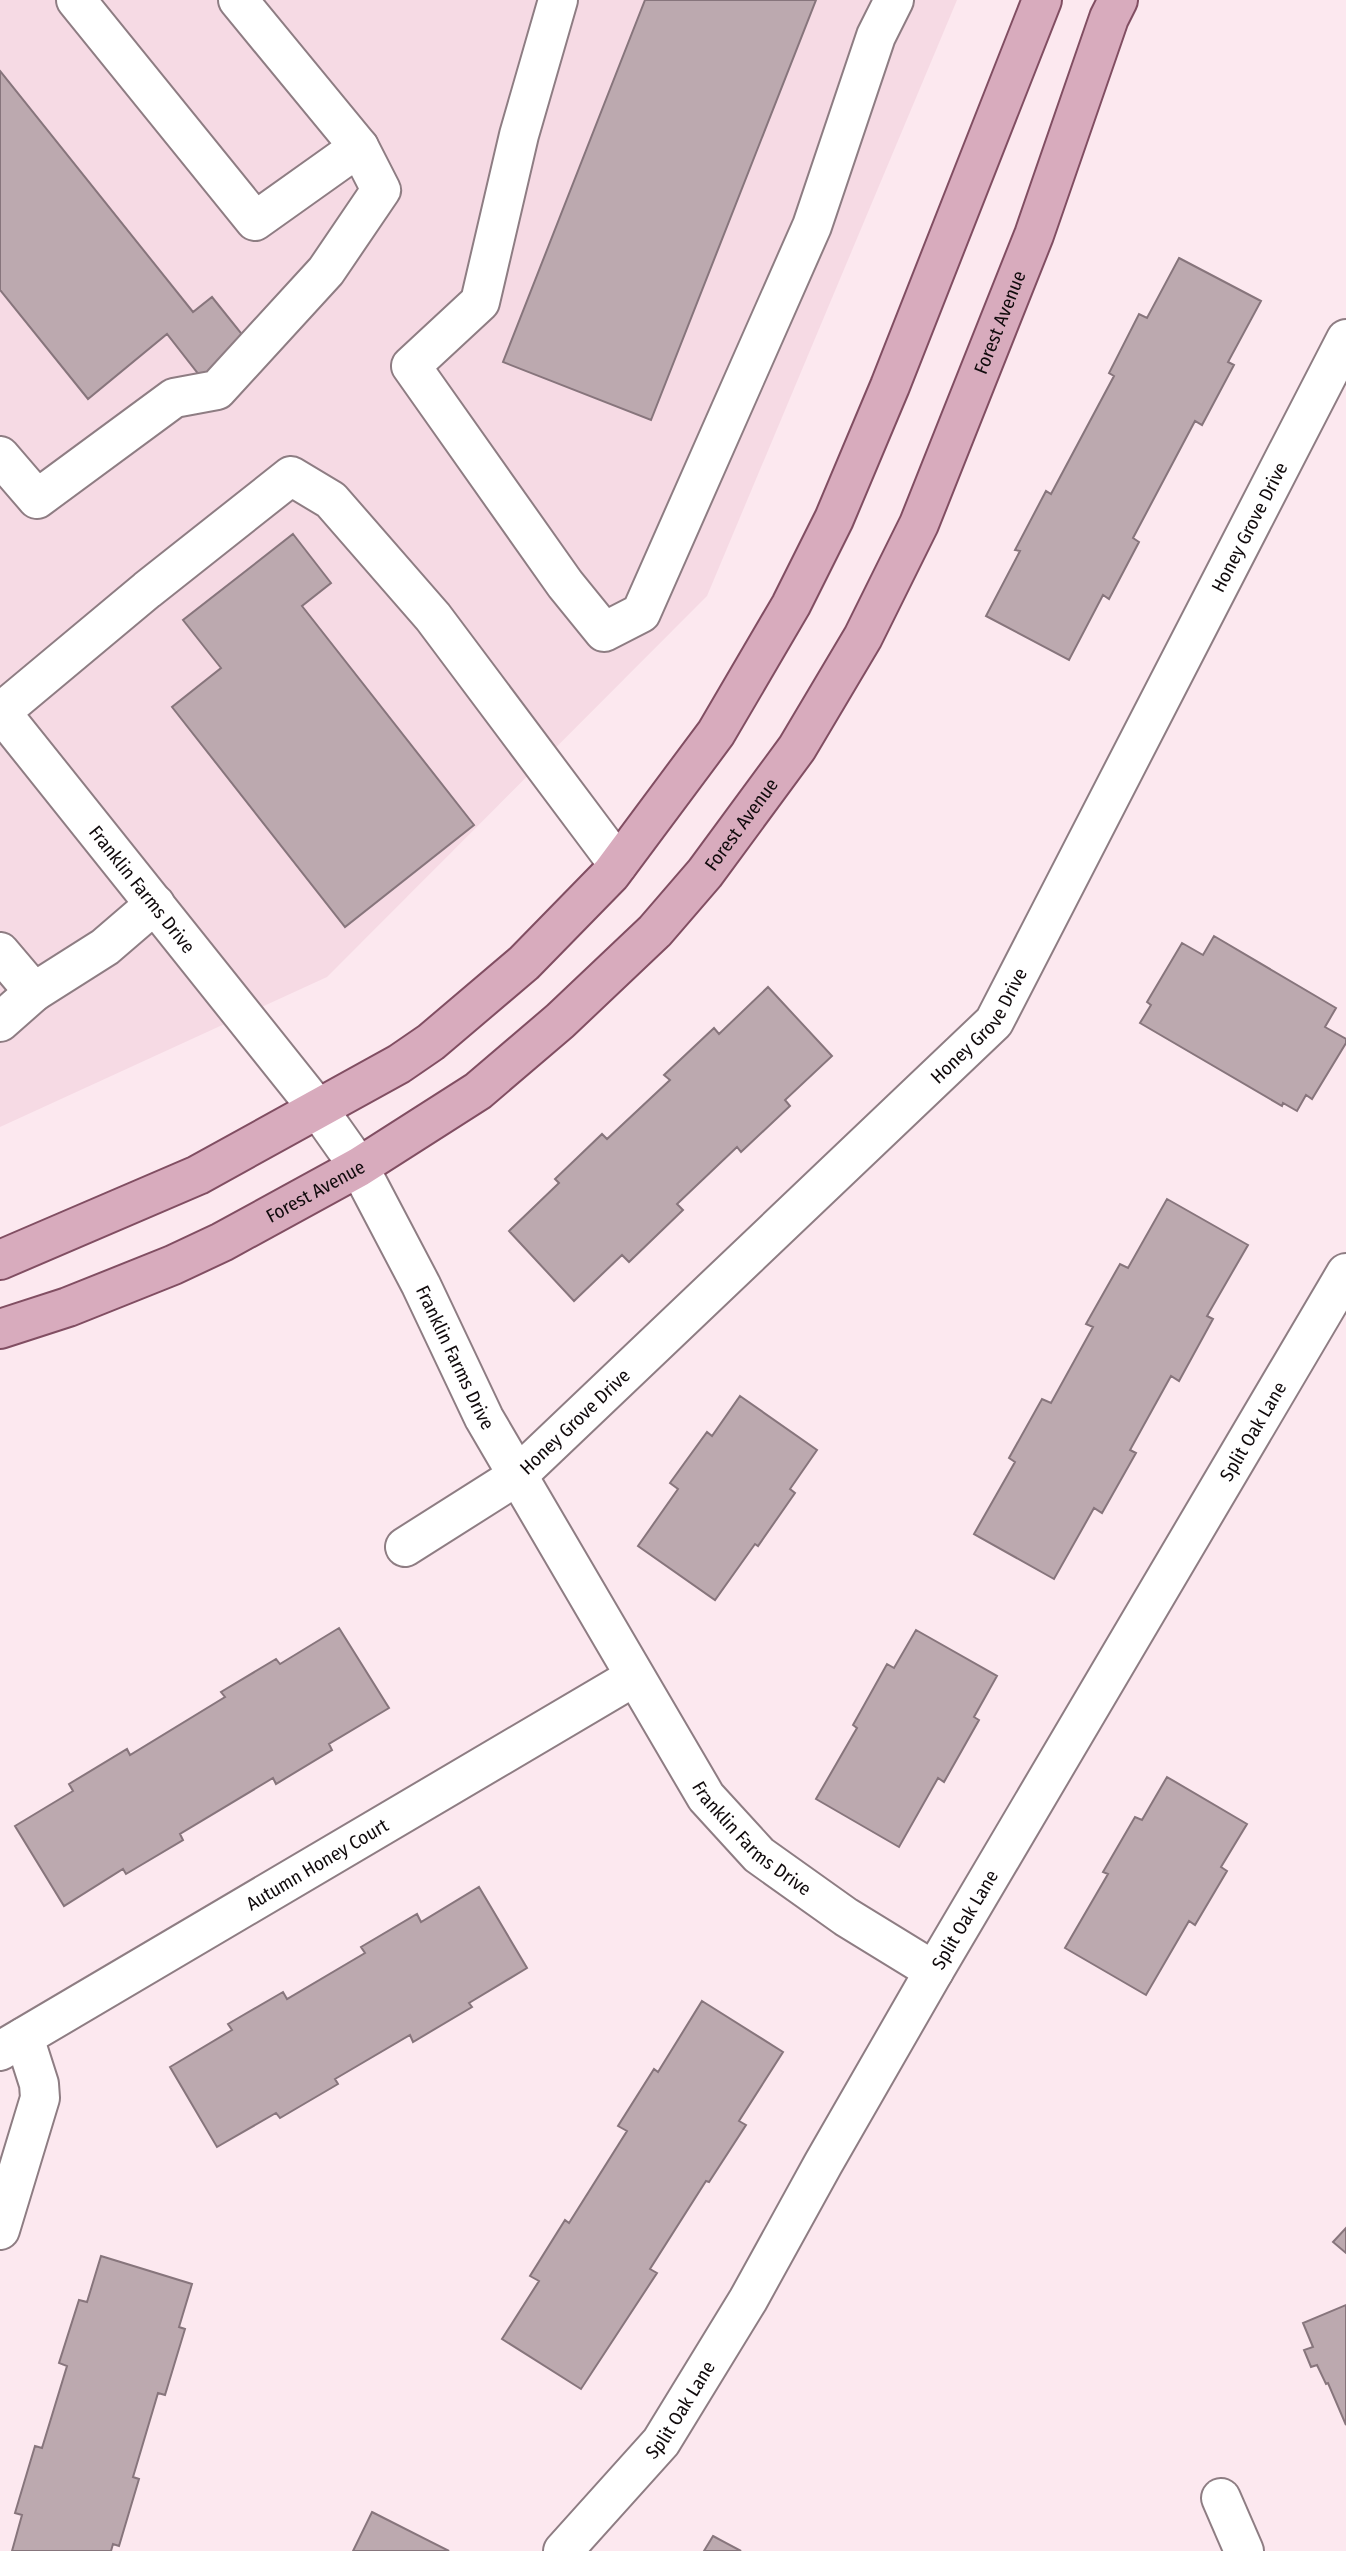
<svg xmlns="http://www.w3.org/2000/svg" width="1346" height="2551" font-family="'Fira Sans Condensed',sans-serif">
<style>
.built{fill:#f6dae4}
.building{fill:#bca9af;stroke:#87757c;stroke-width:2}
.lines{fill:none;stroke-linecap:round;stroke-linejoin:round}
.minor-casing{stroke:#8e7d83;stroke-width:42}
.major-casing{stroke:#814e62;stroke-width:42}
.minor{stroke:#fff;stroke-width:38}
.major{stroke:#d8abbd;stroke-width:38}
.labels{text-anchor:middle;stroke-width:5;stroke-linejoin:round;paint-order:stroke}
.street-label{font-size:19px;fill:#100a0c;stroke:#fff}
</style>
<rect width="100%" height="100%" fill="#fce8ef"/>
<path class="built" d="M0 0H957L707 596 327 977 0 1127Z"/>
<path class="building" d="M645 0H816L651 420 503 362Z
M0 71 193 312 212 297 253 348 207 385 167 334 88 399 0 290Z
M1179 258 1261 301 1228 362 1234 365 1202 425 1195 421 1133 538 1139 542 1109 599 1103 595 1069 660 986 616 1020 551 1015 550 1046 491 1051 494 1114 376 1109 373 1139 314 1147 318Z
M293 534 331 583 302 606 474 825 345 927 172 707 221 668 183 620Z
M1214 936 1336 1008 1325 1027 1346 1039V1043L1312 1099 1306 1095 1297 1111 1283 1103 1282 1106 1140 1023 1151 1005 1147 1002 1182 943 1203 955Z
M768 987 832 1056 785 1100 790 1106 741 1152 737 1147 677 1204 683 1210 629 1262 622 1255 574 1301 509 1231 559 1183 555 1179 602 1134 607 1139 670 1080 664 1075 714 1028 719 1034Z
M1167 1199 1248 1245 1207 1316 1213 1319 1179 1381 1171 1376 1130 1450 1136 1453 1102 1513 1094 1508 1054 1579 974 1534 1015 1462 1009 1458 1042 1399 1051 1403 1093 1327 1086 1324 1120 1264 1128 1268Z
M740 1396 817 1450 790 1489 795 1493 758 1546 755 1544 715 1600 638 1546 678 1489 670 1483 707 1432 712 1436Z
M339 1628 389 1708 329 1744 332 1750 276 1784 273 1778 180 1834 183 1840 126 1874 123 1869 64 1906 15 1826 73 1791 69 1784 127 1749 130 1755 225 1697 221 1692 276 1659 280 1664Z
M916 1630 997 1676 974 1717 979 1720 944 1782 938 1778 899 1847 816 1799 857 1728 853 1725 887 1664 894 1668Z
M1167 1777 1247 1824 1221 1867 1227 1871 1195 1925 1189 1921 1146 1995 1065 1948 1108 1874 1103 1872 1135 1817 1142 1820Z
M479 1887 527 1968 469 2003 472 2007 413 2042 410 2035 335 2079 338 2084 280 2118 276 2113 217 2147 170 2067 232 2030 228 2024 283 1992 287 1999 365 1953 361 1947 417 1914 421 1922Z
M702 2001 783 2052 739 2121 746 2125 709 2182 706 2181 650 2269 657 2273 581 2389 502 2339 539 2281 530 2276 565 2220 569 2223 627 2131 618 2126 654 2069 658 2072Z
M1346 2228V2253L1333 2242Z
M101 2256 192 2284 179 2327 185 2329 165 2395 158 2393 133 2477 139 2479 119 2546 113 2544 111 2551H12L22 2515 15 2513 35 2446 42 2448 67 2366 59 2363 79 2300 87 2302Z
M1346 2305V2425L1328 2383 1326 2384 1317 2365 1311 2367 1304 2350 1313 2347 1303 2323Z
M372 2512 449 2551H353Z
M713 2536 741 2551H704Z"/>
<g class="lines">
<g class="minor-casing">
<g id="minor">
<path d="M76 0 255 221 359 147"/>
<path d="M558 0 519 135 480 302 411 366 565 584 604 632 641 613 812 226 876 36 894 0"/>
<path d="M0 456 37 499 174 398 217 390 326 271 381 190 359 147 238 0"/>
<path id="s1" d="M0 711 318 1109 359 1167 421 1285 484 1418 706 1797 759 1855 846 1917 934 1971"/>
<path d="M1 712 147 590 291 476 331 500 433 617 618 864"/>
<path d="M0 952 34 992 105 947 155 904"/>
<path d="M0 1022 34 992"/>
<path id="s2" d="M405 1547 517 1476 994 1022 1346 339"/>
<path id="s3" d="M0 2051 634 1677"/>
<path d="M0 2230 40 2098 39 2084 24 2037"/>
<path d="M1221 2498 1244 2551"/>
<path id="s4" d="M563 2551 661 2442 748 2300 823 2164 934 1971 1346 1273"/>
</g>
</g>
<g class="major-casing">
<g id="major">
<path d="M0 1260 198 1175 399 1064 431 1042 524 963 611 874 716 733 791 605 834 519 890 386 1042 0"/>
<path id="s5" d="M0 1329 68 1307 173 1265 222 1242 359 1167 478 1091 560 1021 655 931 705 873 797 748 863 637 919 524 1034 235 1109 18 1118 0"/>
</g>
</g>
<use href="#minor" class="minor"/>
<use href="#major" class="major"/>
</g>
<g class="labels">
<g class="street-label">
<text dy="7" stroke="none"><textPath href="#s5" startOffset="1479">Forest Avenue</textPath></text>
<text dy="7" stroke="none"><textPath href="#s2" startOffset="1348">Honey Grove Drive</textPath></text>
<text dy="7" stroke="none"><textPath href="#s5" startOffset="912">Forest Avenue</textPath></text>
<text dy="7" stroke="none"><textPath href="#s1" startOffset="228">Franklin Farms Drive</textPath></text>
<text dy="7" stroke="none"><textPath href="#s2" startOffset="779">Honey Grove Drive</textPath></text>
<text dy="7" stroke="none"><textPath href="#s5" startOffset="345">Forest Avenue</textPath></text>
<text dy="7" stroke="none"><textPath href="#s1" startOffset="794">Franklin Farms Drive</textPath></text>
<text dy="7" stroke="none"><textPath href="#s2" startOffset="212">Honey Grove Drive</textPath></text>
<text dy="7" stroke="none"><textPath href="#s4" startOffset="1318">Split Oak Lane</textPath></text>
<text dy="7" stroke="none"><textPath href="#s1" startOffset="1362">Franklin Farms Drive</textPath></text>
<text dy="7" stroke="none"><textPath href="#s3" startOffset="368">Autumn Honey Court</textPath></text>
<text dy="7" stroke="none"><textPath href="#s4" startOffset="751">Split Oak Lane</textPath></text>
<text dy="7" stroke="none"><textPath href="#s4" startOffset="184">Split Oak Lane</textPath></text>
</g>
</g>
</svg>
